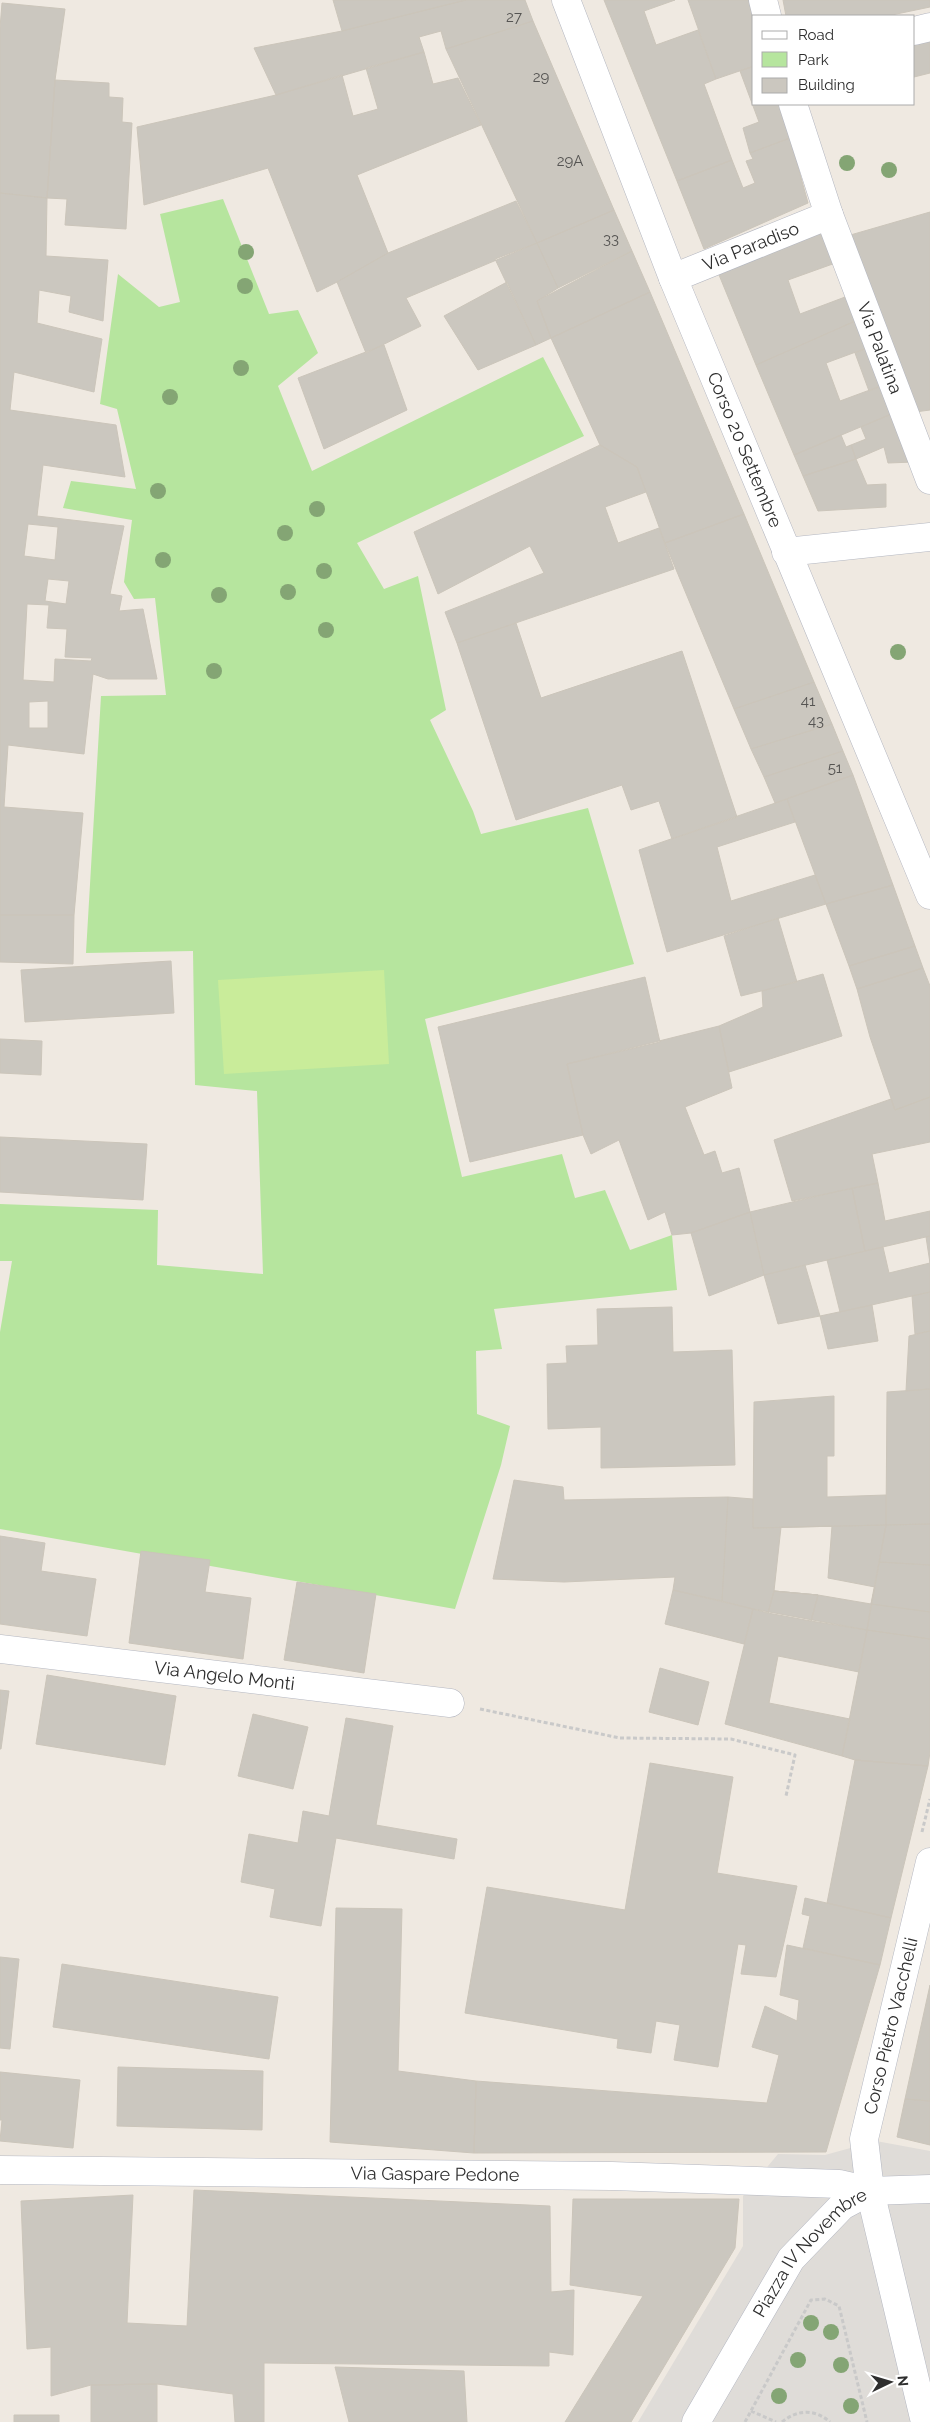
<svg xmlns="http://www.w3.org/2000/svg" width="930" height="2422" font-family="Raleway,sans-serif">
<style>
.green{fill:#b6e59e}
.pitch{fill:#c9ec9a}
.plaza{fill:#dfdcd8}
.building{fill:#cbc7bf;stroke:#cbc5ba;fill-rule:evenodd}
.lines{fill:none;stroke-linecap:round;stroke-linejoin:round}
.minor-casing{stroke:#b4b7c1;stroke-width:29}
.path{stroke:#c9c9c9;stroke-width:3;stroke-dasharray:4 2.5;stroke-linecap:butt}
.minor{stroke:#fff;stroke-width:28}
.tree{fill:#84a574}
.labels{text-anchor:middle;stroke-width:4;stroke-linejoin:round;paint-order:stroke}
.number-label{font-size:15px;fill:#555452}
.street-label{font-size:18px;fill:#2e2e2e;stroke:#fff}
</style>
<rect width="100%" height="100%" fill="#efe9e1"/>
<path class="green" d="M223 199 269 314 298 310 318 353 278 386 312 471 543 357 584 436 357 543 384 589 418 576 446 710 430 720 473 811 481 834 588 808 634 964 425 1019 462 1177 562 1154 575 1198 605 1190 630 1250 672 1235 677 1290 494 1309 502 1349 476 1351 477 1414 510 1426 501 1465 455 1609 0 1529V1332L12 1261H0V1204L158 1210 157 1265 263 1274 257 1091 195 1085 193 951 86 953 101 696 166 695 155 598 134 599 124 582 132 520 63 508 71 481 136 489 117 409 100 404 118 274 159 307 180 302 160 214Z"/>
<path class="pitch" d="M384 970 389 1064 224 1074 218 980Z"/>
<path class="plaza" d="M876 2141 930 2151V2422H638L743 2246V2196L778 2154 825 2155Z"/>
<path class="building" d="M333 0H466L342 31Z
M466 0H525L533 21 446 49 441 31 419 37 424 52 276 95 254 48 342 31Z
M604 0H675L644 11 656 45 698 30 716 79 704 84 732 160 677 181Z
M688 0H751L754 16V66L716 79Z
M783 0H930V7L887 16H786Z
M2 3 65 9 55 80 47 198 0 193V28Z
M533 21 614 210 537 243 446 49Z
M930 37V73L914 77V41Z
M424 52 433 84 458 78 481 125 357 175 388 253 337 282 317 292 268 168 144 205 137 127 276 95 342 75 353 116 378 109 366 68Z
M754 66V104H780L790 138 750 153 743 128 759 122 740 71Z
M55 80 109 83V97L123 98 122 122 132 123 126 229 65 225 67 199 47 198Z
M790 138 808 203 704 249 677 181 732 160 743 188 755 183 746 161 753 159 750 153Z
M0 193 47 198 46 256 108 260 103 321 69 312 71 296 39 290 37 323 102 339 94 392 14 372 10 410 116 425 125 477 43 465 37 516 124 526 110 594 122 596 119 611 143 609 157 679H108L93 674 84 754 8 745 4 807 83 813 74 915H0ZM28 524 58 527 55 560 24 556ZM48 579 69 581 66 604 45 601ZM27 604 49 605 47 628 67 629 65 657 92 658 91 661 55 659 54 682 23 680ZM48 701V728H29V702Z
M516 201 537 243 406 298 421 326 366 353 337 282 388 253Z
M614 210 632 251 558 288 537 243Z
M930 212V410L915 412 847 236Z
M828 226 841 261 788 280 800 314 853 294 862 318 756 365 717 270Z
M537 243 558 288 537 301 551 338 536 345 495 259Z
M632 251 650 292 551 338 537 301Z
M507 282 536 345 478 370 444 316Z
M650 292 744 514 665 543 637 467 600 445 551 338Z
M862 318 872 346 826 363 840 401 886 384 896 412 794 455 756 365Z
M384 345 407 410 324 449 298 378Z
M872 346 886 384 869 391 855 353Z
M896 412 914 462 888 463 884 447 856 459 851 445 866 439 861 427Z
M841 435 846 447 851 445 856 459 803 476 794 455Z
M600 445 637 467 646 492 605 507 618 543 659 528 674 569 457 643 445 612 544 573 530 546 438 594 414 532Z
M856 459 867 485 886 484V507L818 511 803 476Z
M744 514 814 682 734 709 665 543Z
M516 623 541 698 682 651 737 817 672 839 659 801 631 810 622 785 516 820 457 643Z
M814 682 832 724 751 749 734 709Z
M832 724 843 751 764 777 751 749Z
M843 751 853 775 775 803 764 777Z
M853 775 893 885 826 904 787 799Z
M787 799 795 822 717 847 731 901 815 875 826 904 667 952 639 850Z
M893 885 915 946 849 966 826 904Z
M0 915H74L73 964 0 962Z
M778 918 797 982 741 996 724 936Z
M915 946 923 968 857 989 849 966Z
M171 961 174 1013 25 1022 21 970Z
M923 968 930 986V1097L895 1110 870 1037 857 989Z
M823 974 842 1036 729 1072 719 1026 763 1007 762 991Z
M645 977 660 1042 567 1064 583 1135 470 1162 438 1027Z
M719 1026 732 1088 685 1107 704 1155 715 1151 722 1173 739 1168 750 1212 691 1233 672 1235 665 1212 648 1220 619 1140 591 1154 583 1135 567 1064Z
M0 1039 42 1041 41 1075 0 1073Z
M930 1097V1142L872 1154 878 1183 792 1201 774 1140 891 1099 895 1110Z
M0 1137 147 1144 143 1200 0 1192Z
M878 1183 885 1221 930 1211V1236L926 1237 930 1263 889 1273 883 1247 865 1251 852 1188Z
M852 1188 865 1251 764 1275 750 1212Z
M750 1212 764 1275 709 1296 691 1233Z
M930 1236V1292L840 1312 827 1260Z
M805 1265 820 1316 778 1324 764 1275Z
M930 1292V1331L915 1334 912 1296Z
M872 1305 878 1341 828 1349 820 1316Z
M672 1307 673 1352 732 1350 735 1465 601 1468V1427L548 1429 547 1364 567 1363 566 1346 598 1345 597 1309Z
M930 1331V1389L906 1391 909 1336Z
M930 1389V1524L886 1525 887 1392Z
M834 1396V1456H827V1497L886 1495V1525L753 1528 754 1402Z
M514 1480 563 1487 564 1500 728 1497 722 1601 673 1590 675 1577 564 1582 493 1579Z
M728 1497 753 1499V1528L886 1525 867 1630 811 1621 818 1595 774 1591 768 1613 722 1601Z
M930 1524V1565L879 1562 886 1525Z
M832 1526 828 1578 875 1587 871 1604 818 1595 774 1591 781 1527Z
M0 1536 45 1543 41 1571 96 1579 87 1636 0 1624Z
M141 1551 210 1560 205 1592 251 1598 243 1659 129 1643Z
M879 1562 930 1565V1612L871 1604Z
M297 1582 376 1594 364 1673 284 1660Z
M673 1590 753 1609 744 1644 665 1624Z
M774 1591 818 1595 811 1621 768 1613Z
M871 1604 930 1612V1639L867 1630Z
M753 1609 867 1630 859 1672 778 1656 769 1703 850 1719 842 1756 725 1724Z
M867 1630 930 1639V1752L928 1766 855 1760 842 1756Z
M660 1668 709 1682 698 1725 649 1712Z
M47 1675 176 1696 165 1765 36 1744Z
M0 1690 9 1691 1 1749H0Z
M253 1714 308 1727 293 1789 238 1776Z
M346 1718 393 1726 376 1825 457 1839 454 1859 336 1838 321 1926 270 1917 275 1889 241 1882 249 1834 298 1843 303 1811 329 1816Z
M855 1760 928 1766 891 1918 827 1903Z
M650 1763 733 1777 717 1873 797 1886 776 1977 741 1974 746 1945 738 1944 718 2067 674 2060 680 2025 656 2021 651 2053 617 2048 618 2039 465 2013 487 1887 625 1910Z
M805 1898 891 1918 880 1965 803 1948 810 1916 802 1914Z
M336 1908 402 1909 398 2071 476 2081 474 2153 330 2142Z
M787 1945 880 1965 826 2152 474 2153 476 2081 767 2103 779 2055 752 2047 765 2006 797 2021 799 2000 780 1995Z
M0 1957 19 1959 10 2049 0 2048Z
M62 1964 278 1997 269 2059 53 2027Z
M930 1985V2101L905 2099Z
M118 2067 263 2071 262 2130 117 2126Z
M0 2072 80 2080 73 2148 0 2141 2 2120H0Z
M905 2099 930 2101V2145L897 2137Z
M194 2190 550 2206 551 2292 574 2290 573 2355 549 2352V2366L264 2363V2422H235L233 2394 157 2384 91 2385 51 2396V2347L27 2349 21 2201 133 2195 127 2323 187 2326Z
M573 2199H739L735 2248 631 2422H565L643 2296 570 2285Z
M335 2367 464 2371 467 2422H349Z
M157 2384V2422H91V2385Z
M14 2415H59V2422H14Z"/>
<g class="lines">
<g class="minor-casing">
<g id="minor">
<path id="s1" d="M566 0 673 278 930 895"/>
<path d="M763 0 767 16"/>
<path d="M914 31 930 27"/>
<path id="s2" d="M793 104 829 215 930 480"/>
<path id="s3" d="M673 278 829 215"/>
<path d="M786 552 930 537"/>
<path id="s4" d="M0 1649 450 1703"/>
<path id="s5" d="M0 2170 612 2176 839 2184 870 2191 930 2189"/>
<path id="s6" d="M696 2422 791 2259 842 2206 870 2191"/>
<path id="s7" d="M925 2422 870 2191 864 2139 930 1862"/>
</g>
</g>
<path class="path" d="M480 1709 620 1738 731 1739 795 1755 786 1796
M922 1832 930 1799
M751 2411 776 2422
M745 2422 811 2300 825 2299 839 2306 867 2422
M782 2422C798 2409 815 2409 830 2422"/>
<use href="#minor" class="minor"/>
</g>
<g class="tree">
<circle cx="847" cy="163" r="8"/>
<circle cx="889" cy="170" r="8"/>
<circle cx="246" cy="252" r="8"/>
<circle cx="245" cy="286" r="8"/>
<circle cx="241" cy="368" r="8"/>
<circle cx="170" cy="397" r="8"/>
<circle cx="158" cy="491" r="8"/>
<circle cx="317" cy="509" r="8"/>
<circle cx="285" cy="533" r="8"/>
<circle cx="163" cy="560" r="8"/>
<circle cx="324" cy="571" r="8"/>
<circle cx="288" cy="592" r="8"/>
<circle cx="219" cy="595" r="8"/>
<circle cx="326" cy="630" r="8"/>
<circle cx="898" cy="652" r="8"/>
<circle cx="214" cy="671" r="8"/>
<circle cx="811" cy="2323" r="8"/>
<circle cx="831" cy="2332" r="8"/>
<circle cx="798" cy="2360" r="8"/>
<circle cx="841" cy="2365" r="8"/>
<circle cx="779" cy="2396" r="8"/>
<circle cx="851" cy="2406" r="8"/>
</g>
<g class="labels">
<g class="number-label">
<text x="514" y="22">27</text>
<text x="541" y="82">29</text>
<text x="570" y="166">29A</text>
<text x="611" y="244">33</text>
<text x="808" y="706">41</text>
<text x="816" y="726">43</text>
<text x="835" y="773">51</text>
</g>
<g class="street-label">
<text dy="6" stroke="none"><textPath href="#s3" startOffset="84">Via Paradiso</textPath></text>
<text dy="6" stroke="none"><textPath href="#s2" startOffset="259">Via Palatina</textPath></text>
<text dy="6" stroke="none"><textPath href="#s1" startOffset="484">Corso 20 Settembre</textPath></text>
<text dy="6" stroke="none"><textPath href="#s4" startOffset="226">Via Angelo Monti</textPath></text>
<text dy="6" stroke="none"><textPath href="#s7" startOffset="406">Corso Pietro Vacchelli</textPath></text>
<text dy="6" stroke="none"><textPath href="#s5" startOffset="435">Via Gaspare Pedone</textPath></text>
<text dy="6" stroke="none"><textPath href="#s6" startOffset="206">Piazza IV Novembre</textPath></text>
</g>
</g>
<rect x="752" y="15" width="162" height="90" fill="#ffffff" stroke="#ababab"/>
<rect x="762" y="31" width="25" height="8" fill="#ffffff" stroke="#ababab"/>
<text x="798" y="40" font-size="15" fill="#2e2e2e">Road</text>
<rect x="762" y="52" width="25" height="15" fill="#b6e59e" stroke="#ababab"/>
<text x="798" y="65" font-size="15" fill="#2e2e2e">Park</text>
<rect x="762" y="78" width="25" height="15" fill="#cbc7bf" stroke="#ababab"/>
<text x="798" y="90" font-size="15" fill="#2e2e2e">Building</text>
<g transform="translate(890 2382) rotate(85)" stroke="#ffffff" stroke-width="4" paint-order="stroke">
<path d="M0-4L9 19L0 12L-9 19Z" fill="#2e2e2e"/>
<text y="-8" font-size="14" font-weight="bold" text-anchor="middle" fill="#2e2e2e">N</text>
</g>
</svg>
